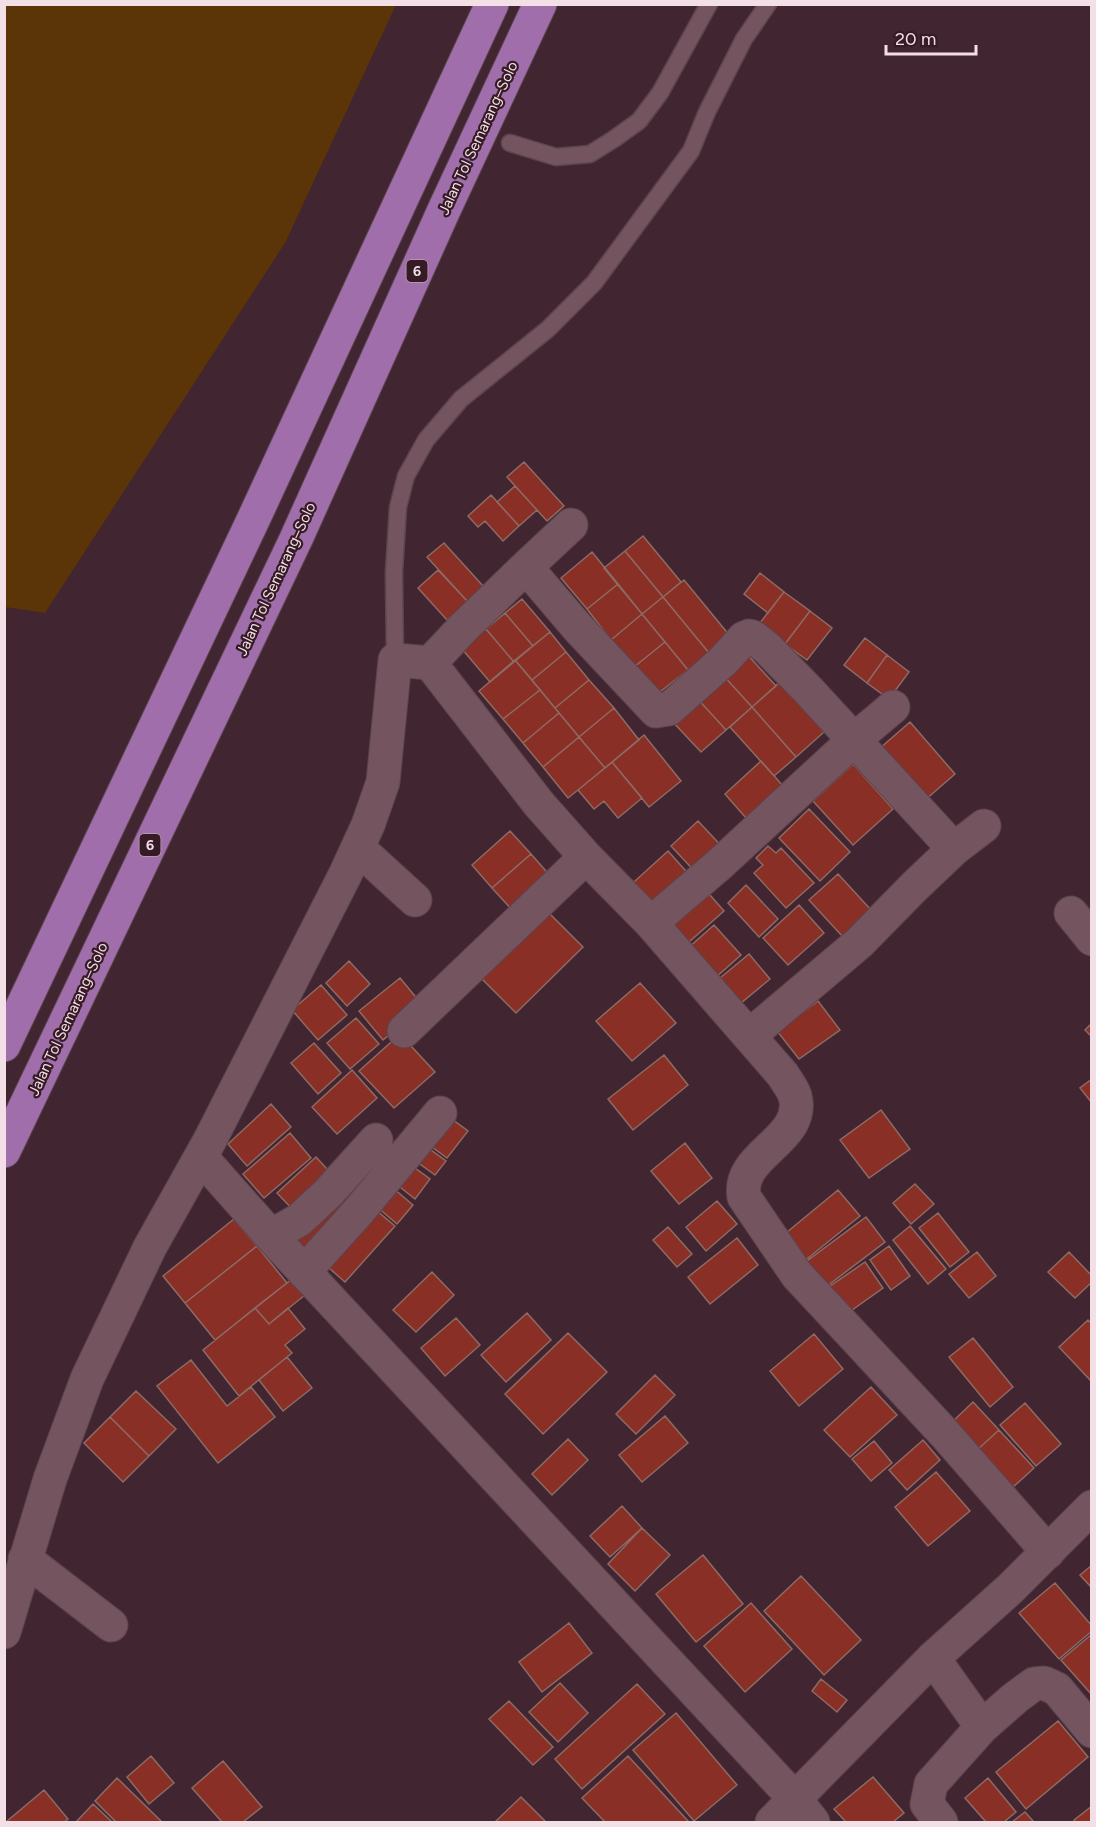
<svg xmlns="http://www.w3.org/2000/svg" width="1096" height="1827" font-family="Figtree,sans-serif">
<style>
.green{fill:#5b3407}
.building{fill:#8a2f25;stroke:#8d6b65;stroke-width:1.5}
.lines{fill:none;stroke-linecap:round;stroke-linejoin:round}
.service-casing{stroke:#5b444e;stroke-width:19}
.minor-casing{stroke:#5b444e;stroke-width:35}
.tertiary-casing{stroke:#5b444e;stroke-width:35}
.motorway-casing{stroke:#5b444e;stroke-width:35}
.service{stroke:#73545f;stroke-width:16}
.minor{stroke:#73545f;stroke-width:33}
.tertiary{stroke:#73545f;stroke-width:33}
.motorway{stroke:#a06eaa;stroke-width:33}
.labels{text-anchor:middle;stroke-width:4.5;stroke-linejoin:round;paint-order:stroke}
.shield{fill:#361b26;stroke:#baa5ac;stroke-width:1.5}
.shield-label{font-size:14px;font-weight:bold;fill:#f3e0e6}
.street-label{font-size:15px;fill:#f3e0e6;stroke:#361b26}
</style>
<rect width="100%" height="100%" fill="#412530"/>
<path class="green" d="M4 5H396L285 243 45 613 5 607Z"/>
<path class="building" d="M524 462 564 506 547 521 507 477Z
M515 486 537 510 519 526 497 502Z
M491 495 519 526 503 541 485 521 478 527 468 516Z
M643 536 681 582 663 597 625 551Z
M444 543 484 587 468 602 427 557Z
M625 551 663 597 642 614 604 568Z
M592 552 618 584 587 609 561 578Z
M438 570 468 602 447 620 418 588Z
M760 573 784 592 768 613 744 594Z
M684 580 730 636 709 653 663 597Z
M618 584 642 614 611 640 587 609Z
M784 592 810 611 785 644 759 624Z
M663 597 709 653 688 670 642 614Z
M522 599 550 632 533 646 505 613Z
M810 611 832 628 807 660 785 644Z
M505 613 533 646 514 662 486 629Z
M642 614 665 642 634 667 611 640Z
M486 629 514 662 490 682 462 649Z
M550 632 566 652 532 680 515 660Z
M865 638 887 655 867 683 844 665Z
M665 642 688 670 656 695 634 667Z
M566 652 589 680 555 708 532 680Z
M746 653 776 686 752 707 722 674Z
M887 655 909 672 889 699 867 683Z
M515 660 540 690 503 719 479 691Z
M722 674 752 707 726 730 696 697Z
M589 680 614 708 579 737 555 708Z
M780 682 824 732 796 757 752 707Z
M540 690 559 713 523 743 503 719Z
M696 697 726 730 701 752 671 720Z
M752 707 796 757 774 776 730 727Z
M614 708 639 740 605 768 579 737Z
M559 713 579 737 543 767 523 743Z
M910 722 955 774 924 801 879 749Z
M644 735 681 781 649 807 612 762Z
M579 737 605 768 568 798 543 767Z
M761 761 783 786 746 818 725 794Z
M612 762 642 798 618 818 604 801 594 809 578 790Z
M853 764 893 809 853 845 813 801Z
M809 809 850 852 820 881 779 838Z
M698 821 727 852 700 877 671 846Z
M510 831 531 854 492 888 472 865Z
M768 846 776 853 781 848 814 883 786 908 754 873 763 865 756 858Z
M668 851 693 879 648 918 624 891Z
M531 854 553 879 514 912 492 888Z
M838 874 872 911 843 937 809 900Z
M746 885 778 919 759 937 728 903Z
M703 887 724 911 689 942 668 920Z
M799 905 824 933 788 965 763 938Z
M545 909 583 947 516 1013 478 975Z
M714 925 741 955 714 979 687 949Z
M749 954 770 979 735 1008 714 983Z
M349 961 370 984 347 1006 326 983Z
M400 978 424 1007 383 1040 359 1011Z
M640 983 676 1023 632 1061 596 1021Z
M321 985 347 1015 318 1040 292 1010Z
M818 1001 840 1030 799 1059 777 1031Z
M356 1018 379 1044 350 1069 327 1043Z
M1092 1023V1037L1085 1030Z
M400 1034 435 1072 394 1108 359 1071Z
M314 1043 341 1073 318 1094 291 1063Z
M664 1055 688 1085 633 1130 608 1099Z
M352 1070 377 1098 337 1134 312 1107Z
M1092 1079V1103L1080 1088Z
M271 1104 291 1127 247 1166 228 1144Z
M881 1110 910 1149 869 1178 840 1140Z
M445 1114 468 1131 447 1158 424 1141Z
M290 1133 311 1158 264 1198 243 1174Z
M420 1142 446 1161 435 1175 409 1156Z
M685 1143 712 1178 679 1204 651 1171Z
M316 1157 337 1180 299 1216 277 1193Z
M404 1160 430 1179 415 1199 390 1179Z
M386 1182 413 1205 397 1224 370 1201Z
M915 1184 934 1204 911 1224 893 1203Z
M336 1188 357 1207 313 1256 291 1236Z
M838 1190 860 1216 802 1263 781 1237Z
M717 1201 737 1224 706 1251 686 1227Z
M370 1205 395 1226 345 1282 320 1260Z
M938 1213 969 1252 950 1267 919 1228Z
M866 1217 885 1242 822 1290 803 1264Z
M234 1219 257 1246 185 1303 163 1276Z
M910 1226 946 1269 928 1284 893 1240Z
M668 1227 692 1254 677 1267 653 1240Z
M737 1238 758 1265 710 1304 688 1277Z
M257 1246 287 1283 215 1340 185 1303Z
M889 1246 910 1276 891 1290 870 1260Z
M977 1252 996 1276 969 1298 949 1274Z
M1069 1252 1092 1276V1282L1075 1298 1048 1272Z
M865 1262 883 1288 845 1315 826 1289Z
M432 1272 454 1295 416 1332 393 1310Z
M297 1275 310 1291 269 1324 255 1308Z
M255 1308 269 1324 288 1308 305 1329 285 1345 292 1353 239 1396 203 1350Z
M527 1313 551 1340 506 1382 481 1355Z
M456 1318 480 1345 445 1376 421 1348Z
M1088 1320 1092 1324V1382L1059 1347Z
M568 1333 607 1372 543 1434 505 1394Z
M814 1334 843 1369 799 1406 770 1371Z
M973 1338 1013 1387 990 1407 949 1357Z
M287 1357 312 1388 283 1411 259 1380Z
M191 1360 227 1406 251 1387 275 1417 218 1463 157 1386Z
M655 1375 675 1395 636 1434 616 1414Z
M871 1387 897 1415 850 1457 824 1430Z
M136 1391 176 1429 149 1456 110 1417Z
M973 1402 999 1430 976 1451 951 1423Z
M1025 1403 1061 1444 1036 1466 1000 1425Z
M665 1416 688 1443 642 1482 619 1455Z
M110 1417 149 1456 123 1482 84 1443Z
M999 1430 1034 1468 1011 1489 976 1451Z
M568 1439 588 1460 552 1495 532 1474Z
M923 1440 940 1460 907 1490 889 1470Z
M874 1441 892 1463 871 1481 852 1459Z
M936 1472 970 1511 928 1546 895 1507Z
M622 1506 642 1528 610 1557 590 1536Z
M642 1528 670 1555 635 1591 608 1564Z
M703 1555 743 1604 696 1642 656 1594Z
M1092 1565V1588L1080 1575Z
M801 1576 861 1640 824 1675 764 1611Z
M1055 1583 1092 1626V1631L1059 1659 1019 1613Z
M751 1603 792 1649 745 1692 704 1646Z
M569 1623 592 1653 542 1692 519 1662Z
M1092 1634V1695L1061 1660Z
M821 1679 847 1700 837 1712 812 1691Z
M560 1683 588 1713 558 1742 529 1712Z
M637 1684 665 1714 582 1789 555 1759Z
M509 1701 553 1747 533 1765 489 1719Z
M676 1713 737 1785 694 1821 633 1750Z
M1058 1721 1088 1757 1026 1809 996 1772Z
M151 1756 174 1783 149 1804 127 1777Z
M628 1756 689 1822H605L582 1798Z
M223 1761 262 1807 243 1822H222L192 1788Z
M873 1777 904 1813 893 1822H846L834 1809Z
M117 1778 162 1822H116L95 1801Z
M988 1778 1016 1812 1004 1822H986L965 1798Z
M44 1790 68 1819 64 1822H6Z
M521 1797 546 1822H495Z
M93 1804 112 1822H76Z
M1092 1806V1822H1076L1074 1820Z
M1025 1812 1034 1822H1012Z"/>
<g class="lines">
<g class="service-casing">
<path id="service" d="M510 143 556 157 590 154 614 139 639 121 660 93 709 4
M395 660 394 572 398 507 406 476 426 440 461 399 548 329 594 283 691 151 707 112 744 39 768 4"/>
</g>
<g class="minor-casing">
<path id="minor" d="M526 567 571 525
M430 663 464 627 526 567 578 628 656 711 669 709 723 661 744 638 749 636 753 637 767 648 810 692 954 849 914 887 859 943 749 1036
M358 848 415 900
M954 849 984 826
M1071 913 1092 939
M651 923 721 863 854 740 893 707
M404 1031 586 857
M201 1157 271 1236 795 1799 813 1822
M271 1236 299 1220 328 1193 376 1140
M304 1272 358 1212 440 1113
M25 1559 111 1625
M4 1632 50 1479 87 1379 150 1247 210 1140 345 875 368 825 383 782 395 660 430 663 539 804 586 857 651 923 783 1075C787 1082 793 1089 795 1096 807 1140 736 1154 744 1197L797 1275 945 1434 1048 1552
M933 1658 982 1727
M941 1822 927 1804 931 1784 982 1727 1015 1698 1034 1684 1044 1683 1057 1689 1092 1731"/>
</g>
<g class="tertiary-casing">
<path id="tertiary" d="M772 1822 933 1658 1011 1588 1092 1507"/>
</g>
<g class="motorway-casing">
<path id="motorway" d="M4 1045 254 518 492 4
M4 1151 296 539 444 210 540 4"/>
</g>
<use href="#service" class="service"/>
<use href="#minor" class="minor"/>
<use href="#tertiary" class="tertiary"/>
<use href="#motorway" class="motorway"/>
</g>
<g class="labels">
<g class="shield">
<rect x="406.5" y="260" width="21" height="22" rx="4.5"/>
<rect x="139.5" y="834" width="21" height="22" rx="4.5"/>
</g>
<g class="shield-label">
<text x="417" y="276">6</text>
<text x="150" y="850">6</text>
</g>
<g class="street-label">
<text transform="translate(478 138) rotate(-65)" y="5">Jalan Tol Semarang–Solo</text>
<text transform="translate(276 579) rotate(-65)" y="5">Jalan Tol Semarang–Solo</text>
<text transform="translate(68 1019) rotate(-65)" y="5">Jalan Tol Semarang–Solo</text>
</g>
</g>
<rect width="1096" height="1827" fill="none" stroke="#f3e0e6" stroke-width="12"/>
<path d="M886 45v9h90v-9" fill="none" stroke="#f3e0e6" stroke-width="3"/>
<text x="895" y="45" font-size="18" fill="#f3e0e6" stroke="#361b26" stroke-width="4.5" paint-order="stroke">20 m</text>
</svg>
